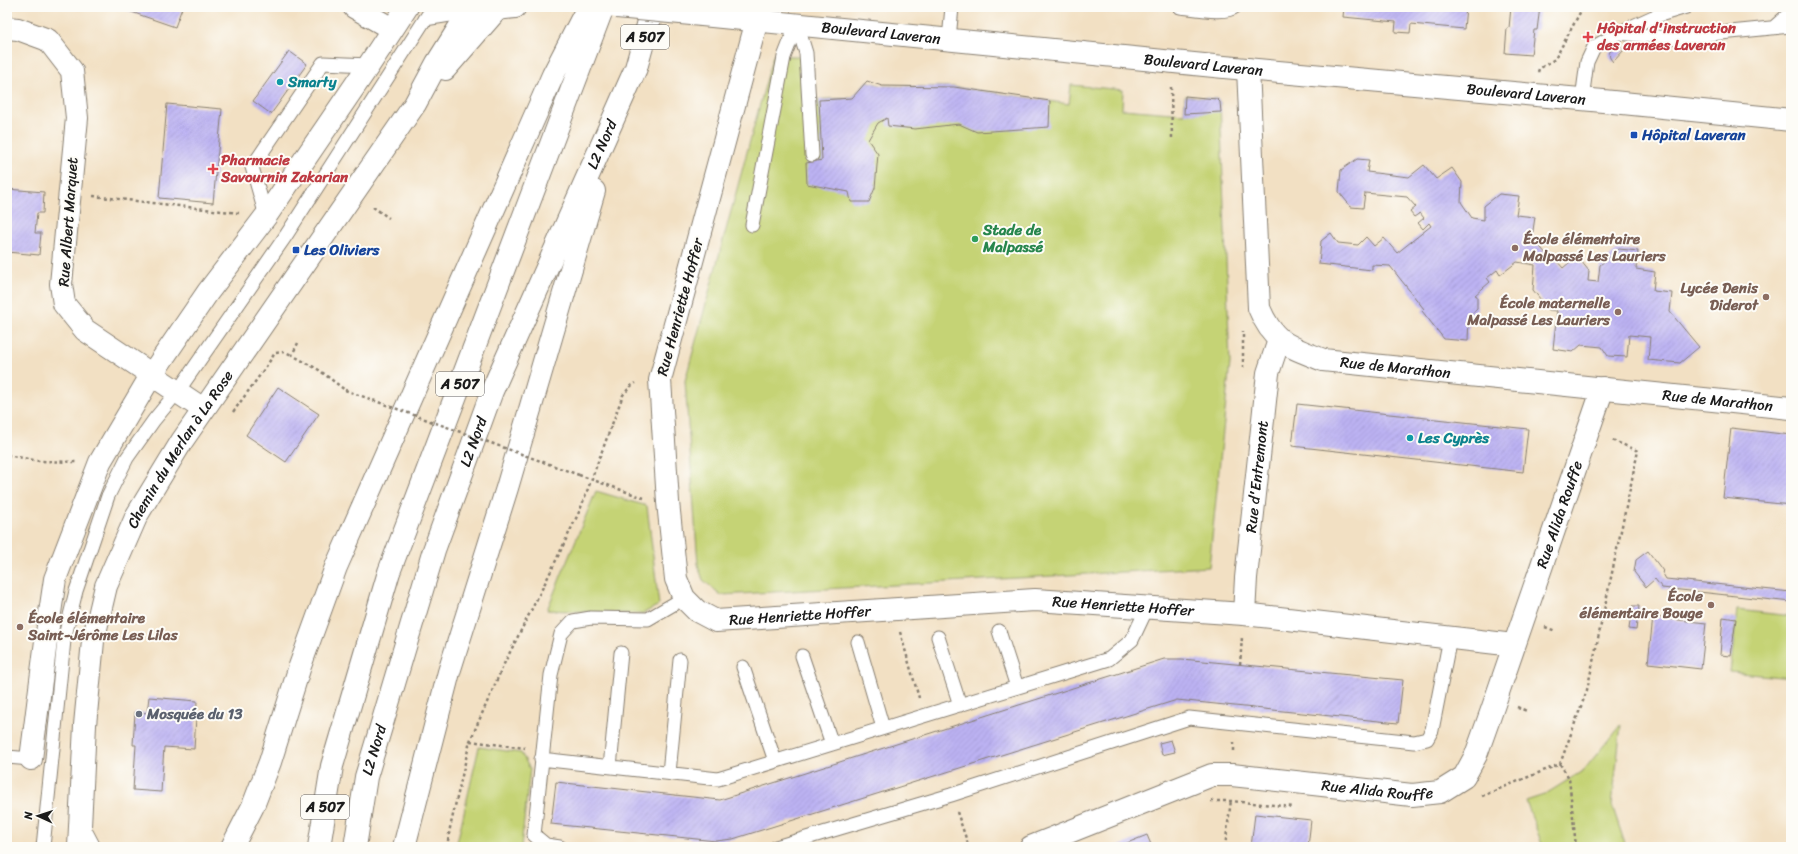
<svg xmlns="http://www.w3.org/2000/svg" width="1798" height="854" font-family="Sriracha,sans-serif">
<style>
.green{fill:#c5d374;stroke:#707848}
.building{fill:url(#building-hatch)}
.lines{fill:none;stroke-linecap:round;stroke-linejoin:round}
.service-casing{stroke:#877e70;stroke-width:15}
.minor-casing{stroke:#877e70;stroke-width:24}
.tertiary-casing{stroke:#877e70;stroke-width:24}
.motorway-casing{stroke:#877e70;stroke-width:24}
.path{stroke:#877e70;stroke-width:2.5;stroke-dasharray:3 3;stroke-linecap:butt}
.service{stroke:#fff;stroke-width:13}
.minor{stroke:#fff;stroke-width:22}
.tertiary{stroke:#fff;stroke-width:22}
.motorway{stroke:#fff;stroke-width:22}
.tertiary-bridge-casing{stroke:#877e70;stroke-width:24;stroke-linecap:butt}
.path-bridge{stroke:#877e70;stroke-width:2.5;stroke-dasharray:3 3;stroke-linecap:butt}
.tertiary-bridge{stroke:#fff;stroke-width:22}
.health-dot{fill:#e0444e;stroke:#fdfcf7;stroke-width:1.5}
.culture-dot{fill:#0f9aa8;stroke:#fdfcf7;stroke-width:1.5}
.transit-dot{fill:#1a4fb4;stroke:#fdfcf7;stroke-width:1.5}
.leisure-dot{fill:#2e9e5b;stroke:#fdfcf7;stroke-width:1.5}
.education-dot{fill:#8d6e63;stroke:#fdfcf7;stroke-width:1.5}
.worship-dot{fill:#6b7280;stroke:#fdfcf7;stroke-width:1.5}
.labels{text-anchor:middle;stroke-width:4;stroke-linejoin:round;paint-order:stroke}
.shield{fill:#fdfcf7;stroke:#605f5e;stroke-width:1}
.shield-label{font-size:14px;font-weight:bold;fill:#1c1c1c}
.health-label{font-size:15px;font-weight:bold;fill:#be3a42;stroke:#fdfcf7;text-anchor:start}
.street-label{font-size:15px;fill:#1c1c1c;stroke:#fdfcf7}
.culture-label{font-size:15px;font-weight:bold;fill:#0d838f;stroke:#fdfcf7;text-anchor:start}
.transit-label{font-size:15px;font-weight:bold;fill:#164399;stroke:#fdfcf7;text-anchor:start}
.leisure-label{font-size:15px;font-weight:bold;fill:#27864d;stroke:#fdfcf7;text-anchor:start}
.education-label{font-size:15px;font-weight:bold;fill:#785e54;stroke:#fdfcf7;text-anchor:end}
.worship-label{font-size:15px;font-weight:bold;fill:#5b616d;stroke:#fdfcf7;text-anchor:start}
</style>
<defs>
<pattern id="building-hatch" width="6" height="6" patternUnits="userSpaceOnUse"><rect width="6" height="6" fill="#bcb2f3"/><path d="M-1 1l2-2M0 6l6-6M5 7l2-2" fill="none" stroke="#a198d0"/></pattern>
</defs>
<rect width="100%" height="100%" fill="#fdfcf7"/>
<filter id="ink" filterUnits="userSpaceOnUse"><feTurbulence type="fractalNoise" baseFrequency=".025" numOctaves="2"/><feDisplacementMap in="SourceGraphic" scale="8" xChannelSelector="R" yChannelSelector="G"/><feConvolveMatrix kernelMatrix="1 2 1 2 8 2 1 2 1" color-interpolation-filters="sRGB"/></filter>
<filter id="wash" filterUnits="userSpaceOnUse"><feTurbulence type="fractalNoise" baseFrequency=".012" numOctaves="4" result="noise"/><feDisplacementMap in="SourceGraphic" scale="16" xChannelSelector="R" yChannelSelector="G"/><feGaussianBlur stdDeviation="0.9" result="paint"/><feColorMatrix in="noise" values="0 0 0 0 0 0 0 0 0 0 0 0 0 0 0 0 0 1.4 0 .05"/><feComposite in="paint" operator="in"/></filter>
<g filter="url(#wash)">
<rect width="100%" height="100%" fill="#f2e0c3"/>
<path class="green" d="M773 56H800L803 100 852 98 867 81 882 86 954 87 1069 104 1071 85 1123 90 1122 109 1184 114 1185 96 1217 99 1220 102 1230 363 1209 567 721 595 703 580 698 565 685 381Z
M596 491 647 506 659 605 642 614 547 610Z
M1737 610 1791 616V678L1730 672Z
M1621 724 1612 805 1626 847H1543L1526 801 1544 795 1584 770Z
M479 747 521 753 530 769 521 847H456Z"/>
<g id="blocks">
<path class="building" d="M117 7H179L182 8 175 27Z
M1344 7H1466L1464 29 1411 24 1410 33 1395 32 1396 22 1343 17Z
M1511 7H1540L1537 30H1534L1531 55 1505 53 1507 28H1509Z
M1615 46H1620L1624 50 1613 62 1610 58 1609 53Z
M289 51 307 64 271 114 253 101Z
M867 81 882 86 954 87 1050 101 1049 127 977 132 959 124 915 129 888 126 887 118 878 123 868 140 878 154 875 188 869 202H851L849 192 807 184 806 163 822 160 819 100 852 98Z
M1185 96 1217 99 1220 102 1221 112 1184 114Z
M167 104 222 109 213 203 159 198Z
M1357 159 1369 160 1367 172 1409 177 1424 165 1436 179 1452 168 1462 182 1461 202 1472 218 1484 220V206L1499 194 1519 196 1516 215 1535 217 1532 237 1547 255 1550 253 1563 268 1577 256 1589 271 1588 281 1598 282 1600 265 1619 249 1638 251 1636 269 1655 272 1653 291 1672 293 1670 312 1699 347 1680 363 1648 360 1650 337 1629 335 1627 357 1608 356 1602 347 1581 345 1573 352 1553 349 1557 311 1549 310 1533 290 1535 265 1517 262 1500 275 1497 270 1487 278 1490 282 1475 295 1477 296V309L1469 316 1468 341 1444 339 1422 311 1424 309 1390 266 1372 265V270L1319 264 1321 241 1331 233 1338 243 1358 245 1366 237 1374 246 1384 238 1397 253 1431 226 1429 223 1423 229 1418 223 1424 218 1420 213 1414 217 1410 212 1416 207 1407 197 1365 193 1363 208 1351 207 1339 192 1341 170Z
M7 189 44 192 43 213H37L35 233H41L39 255 7 252Z
M278 387 319 414 286 462 246 435Z
M1297 404 1528 429 1523 472 1292 446Z
M1731 428 1791 435V505L1723 498Z
M1648 551 1663 571 1662 572 1666 579 1791 592V602L1662 588 1655 579 1646 587 1634 572 1636 560Z
M1632 606H1639L1636 630 1629 629Z
M1653 617 1706 623 1701 669 1648 663Z
M1723 617 1736 619 1731 656 1720 655Z
M1164 659H1182L1403 680 1398 723 1177 700 733 839 716 841 551 824 556 782 720 800Z
M149 697 197 701 194 749 164 747 161 792 133 790 136 745H133L135 712 147 713Z
M1171 740 1175 752 1162 755 1159 743Z
M1255 814 1311 820 1308 847H1251Z
M1147 835 1152 847H1117Z"/>
</g>
</g>
<g filter="url(#ink)">
<use href="#blocks" fill-opacity="0" stroke="#877e70" stroke-width="1"/>
<g class="lines">
<g class="service-casing">
<path id="service" d="M1180 7C1193 8 1225 15 1235 7
M425 19 469 12
M1773 28 1791 12
M1618 33 1670 38 1791 26
M949 39 952 7
M1582 99 1587 62 1594 47 1618 33 1653 17 1686 7
M266 216 252 167 323 63 369 65
M752 225 784 57 797 24 806 53 812 155
M999 631 1017 687
M938 637 960 705
M858 642 883 728
M802 656 832 744
M743 667 775 761
M7 757 31 759
M541 759 718 779 1109 659 1132 640 1147 608
M610 767 621 653
M669 773 680 660
M43 847 64 640 76 591 108 496 127 458 154 420 178 391 285 237 433 7
M560 847 546 845 534 835 551 675 561 634 573 621 591 618 648 619 684 598
M776 847 951 795 1189 718 1414 742 1427 739 1432 730 1450 638"/>
</g>
<g class="minor-casing">
<g id="minor">
<path d="M354 7 392 29"/>
<path id="s1" d="M757 20 660 380 668 502 676 579 684 598 697 611 716 621 1035 600 1244 614 1514 645"/>
<path d="M7 28 18 29 48 40 72 71 77 118 61 284 64 304 85 330 203 409"/>
<path id="s2" d="M1248 69 1259 308C1274 344 1289 346 1323 360L1791 408"/>
<path id="s3" d="M1244 614 1246 578 1268 373 1279 340"/>
<path d="M31 759 47 633 55 579 100 462 152 374 208 292 266 216 369 65 407 7"/>
<path id="s4" d="M1031 847 1212 775H1232L1412 795 1440 792 1464 777 1476 755 1492 710 1603 388"/>
</g>
</g>
<g class="tertiary-casing">
<g id="tertiary">
<path id="s5" d="M702 15 1224 67 1603 101 1791 120"/>
<path d="M445 69 499 7"/>
<path id="s6" d="M79 847 85 725 93 641 106 586 137 515 182 441 415 104 437 63 469 12 515 7"/>
</g>
</g>
<g class="motorway-casing">
<g id="motorway">
<path d="M80 830 89 847"/>
<path d="M232 847 253 806 270 762 300 666 336 567 553 75 588 7"/>
<path d="M319 847 332 766 389 572 603 7"/>
<path id="s7" d="M355 847 366 777 434 550 492 391 636 68 653 7"/>
<path d="M404 847 449 672 507 488 594 191"/>
</g>
</g>
<path class="path" d="M1538 72 1539 69 1555 59 1583 7
M1171 87 1172 138
M93 196 239 213
M373 207 389 218
M298 343 292 355 319 370 345 390
M1243 368V331
M262 370 263 371 275 353 285 352 292 355
M233 412 263 371
M7 455 39 461 76 462
M579 475 644 498
M1545 627 1556 631
M900 632 919 698
M1240 665 1242 637
M1517 707 1527 711 1518 708
M470 741 525 748
M1234 751V740
M1560 764 1569 778 1576 847
M1482 796 1560 764 1587 690 1638 451 1612 440
M1211 801H1231L1294 807
M957 812 969 847
M447 847 450 828 470 741 504 664 549 575 580 510 623 395 631 386 636 383
M1225 847 1231 800"/>
<use href="#service" class="service"/>
<use href="#minor" class="minor"/>
<use href="#tertiary" class="tertiary"/>
<use href="#motorway" class="motorway"/>
<g class="tertiary-bridge-casing">
<path id="tertiary-bridge" d="M617 7 702 15"/>
</g>
<path class="path-bridge" d="M345 390 579 475"/>
<use href="#tertiary-bridge" class="tertiary-bridge"/>
</g>
</g>
<g class="health-dot">
<path d="M1586 31h4v4h4v4h-4v4h-4v-4h-4v-4h4z"/>
<path d="M211 163h4v4h4v4h-4v4h-4v-4h-4v-4h4z"/>
</g>
<g class="culture-dot">
<circle cx="280" cy="82" r="4"/>
<circle cx="1410" cy="438" r="4"/>
</g>
<g class="transit-dot">
<rect x="1630" y="131" width="8" height="8" rx="2"/>
<rect x="292" y="246" width="8" height="8" rx="2"/>
</g>
<circle class="leisure-dot" cx="975" cy="239" r="4"/>
<g class="education-dot">
<circle cx="1515" cy="248" r="4"/>
<circle cx="1766" cy="297" r="4"/>
<circle cx="1618" cy="312" r="4"/>
<circle cx="1711" cy="605" r="4"/>
<circle cx="20" cy="627" r="4"/>
</g>
<circle class="worship-dot" cx="139" cy="714" r="4"/>
<g class="labels">
<g class="shield">
<rect x="621" y="25" width="48" height="24" rx="3"/>
<rect x="436" y="372" width="48" height="24" rx="3"/>
<rect x="301" y="795" width="48" height="24" rx="3"/>
</g>
<g class="shield-label">
<text x="645" y="42">A 507</text>
<text x="460" y="389">A 507</text>
<text x="325" y="812">A 507</text>
</g>
<g class="health-label">
<text x="1597" y="33">Hôpital d'instruction<tspan x="1597" dy="17">des armées Laveran</tspan></text>
<text x="221" y="165">Pharmacie<tspan x="221" dy="17">Savournin Zakarian</tspan></text>
</g>
<g class="street-label">
<text dy="5" stroke="none"><textPath href="#s5" startOffset="180">Boulevard Laveran</textPath></text>
<text dy="5" stroke="none"><textPath href="#s5" startOffset="504">Boulevard Laveran</textPath></text>
<text dy="5" stroke="none"><textPath href="#s5" startOffset="828">Boulevard Laveran</textPath></text>
<text dy="5" stroke="none"><textPath href="#s7" startOffset="747">L2 Nord</textPath></text>
<text transform="translate(68 222) rotate(-86)" y="5">Rue Albert Marquet</text>
<text transform="translate(680 307) rotate(-75)" y="5">Rue Henriette Hoffer</text>
<text dy="5" stroke="none"><textPath href="#s2" startOffset="398">Rue de Marathon</textPath></text>
<text dy="5" stroke="none"><textPath href="#s2" startOffset="722">Rue de Marathon</textPath></text>
<text dy="5" stroke="none"><textPath href="#s7" startOffset="423">L2 Nord</textPath></text>
<text dy="5" stroke="none"><textPath href="#s6" startOffset="419">Chemin du Merlan à La Rose</textPath></text>
<text dy="5" stroke="none"><textPath href="#s3" startOffset="138">Rue d'Entremont</textPath></text>
<text dy="5" stroke="none"><textPath href="#s4" startOffset="732">Rue Alida Rouffe</textPath></text>
<text dy="5" stroke="none"><textPath href="#s1" startOffset="1041">Rue Henriette Hoffer</textPath></text>
<text dy="5" stroke="none"><textPath href="#s1" startOffset="717">Rue Henriette Hoffer</textPath></text>
<text dy="5" stroke="none"><textPath href="#s7" startOffset="99">L2 Nord</textPath></text>
<text dy="5" stroke="none"><textPath href="#s4" startOffset="361">Rue Alida Rouffe</textPath></text>
</g>
<g class="culture-label">
<text x="288" y="87">Smarty</text>
<text x="1418" y="443">Les Cyprès</text>
</g>
<g class="transit-label">
<text x="1642" y="140">Hôpital Laveran</text>
<text x="304" y="255">Les Oliviers</text>
</g>
<g class="leisure-label">
<text x="983" y="235">Stade de<tspan x="983" dy="17">Malpassé</tspan></text>
</g>
<g class="education-label">
<text x="1523" y="244" text-anchor="start">École élémentaire<tspan x="1523" dy="17">Malpassé Les Lauriers</tspan></text>
<text x="1758" y="293">Lycée Denis<tspan x="1758" dy="17">Diderot</tspan></text>
<text x="1610" y="308">École maternelle<tspan x="1610" dy="17">Malpassé Les Lauriers</tspan></text>
<text x="1703" y="601">École<tspan x="1703" dy="17">élémentaire Bouge</tspan></text>
<text x="28" y="623" text-anchor="start">École élémentaire<tspan x="28" dy="17">Saint-Jérôme Les Lilas</tspan></text>
</g>
<g class="worship-label">
<text x="147" y="719">Mosquée du 13</text>
</g>
</g>
<rect width="1798" height="854" fill="none" stroke="#fdfcf7" stroke-width="24"/>
<g transform="translate(38 816) rotate(273)" stroke="#fdfcf7" stroke-width="3" paint-order="stroke">
<path d="M0-3L7 15L0 10L-7 15Z" fill="#1c1c1c"/>
<text y="-6" font-size="11" font-weight="bold" text-anchor="middle" fill="#1c1c1c">N</text>
</g>
</svg>
